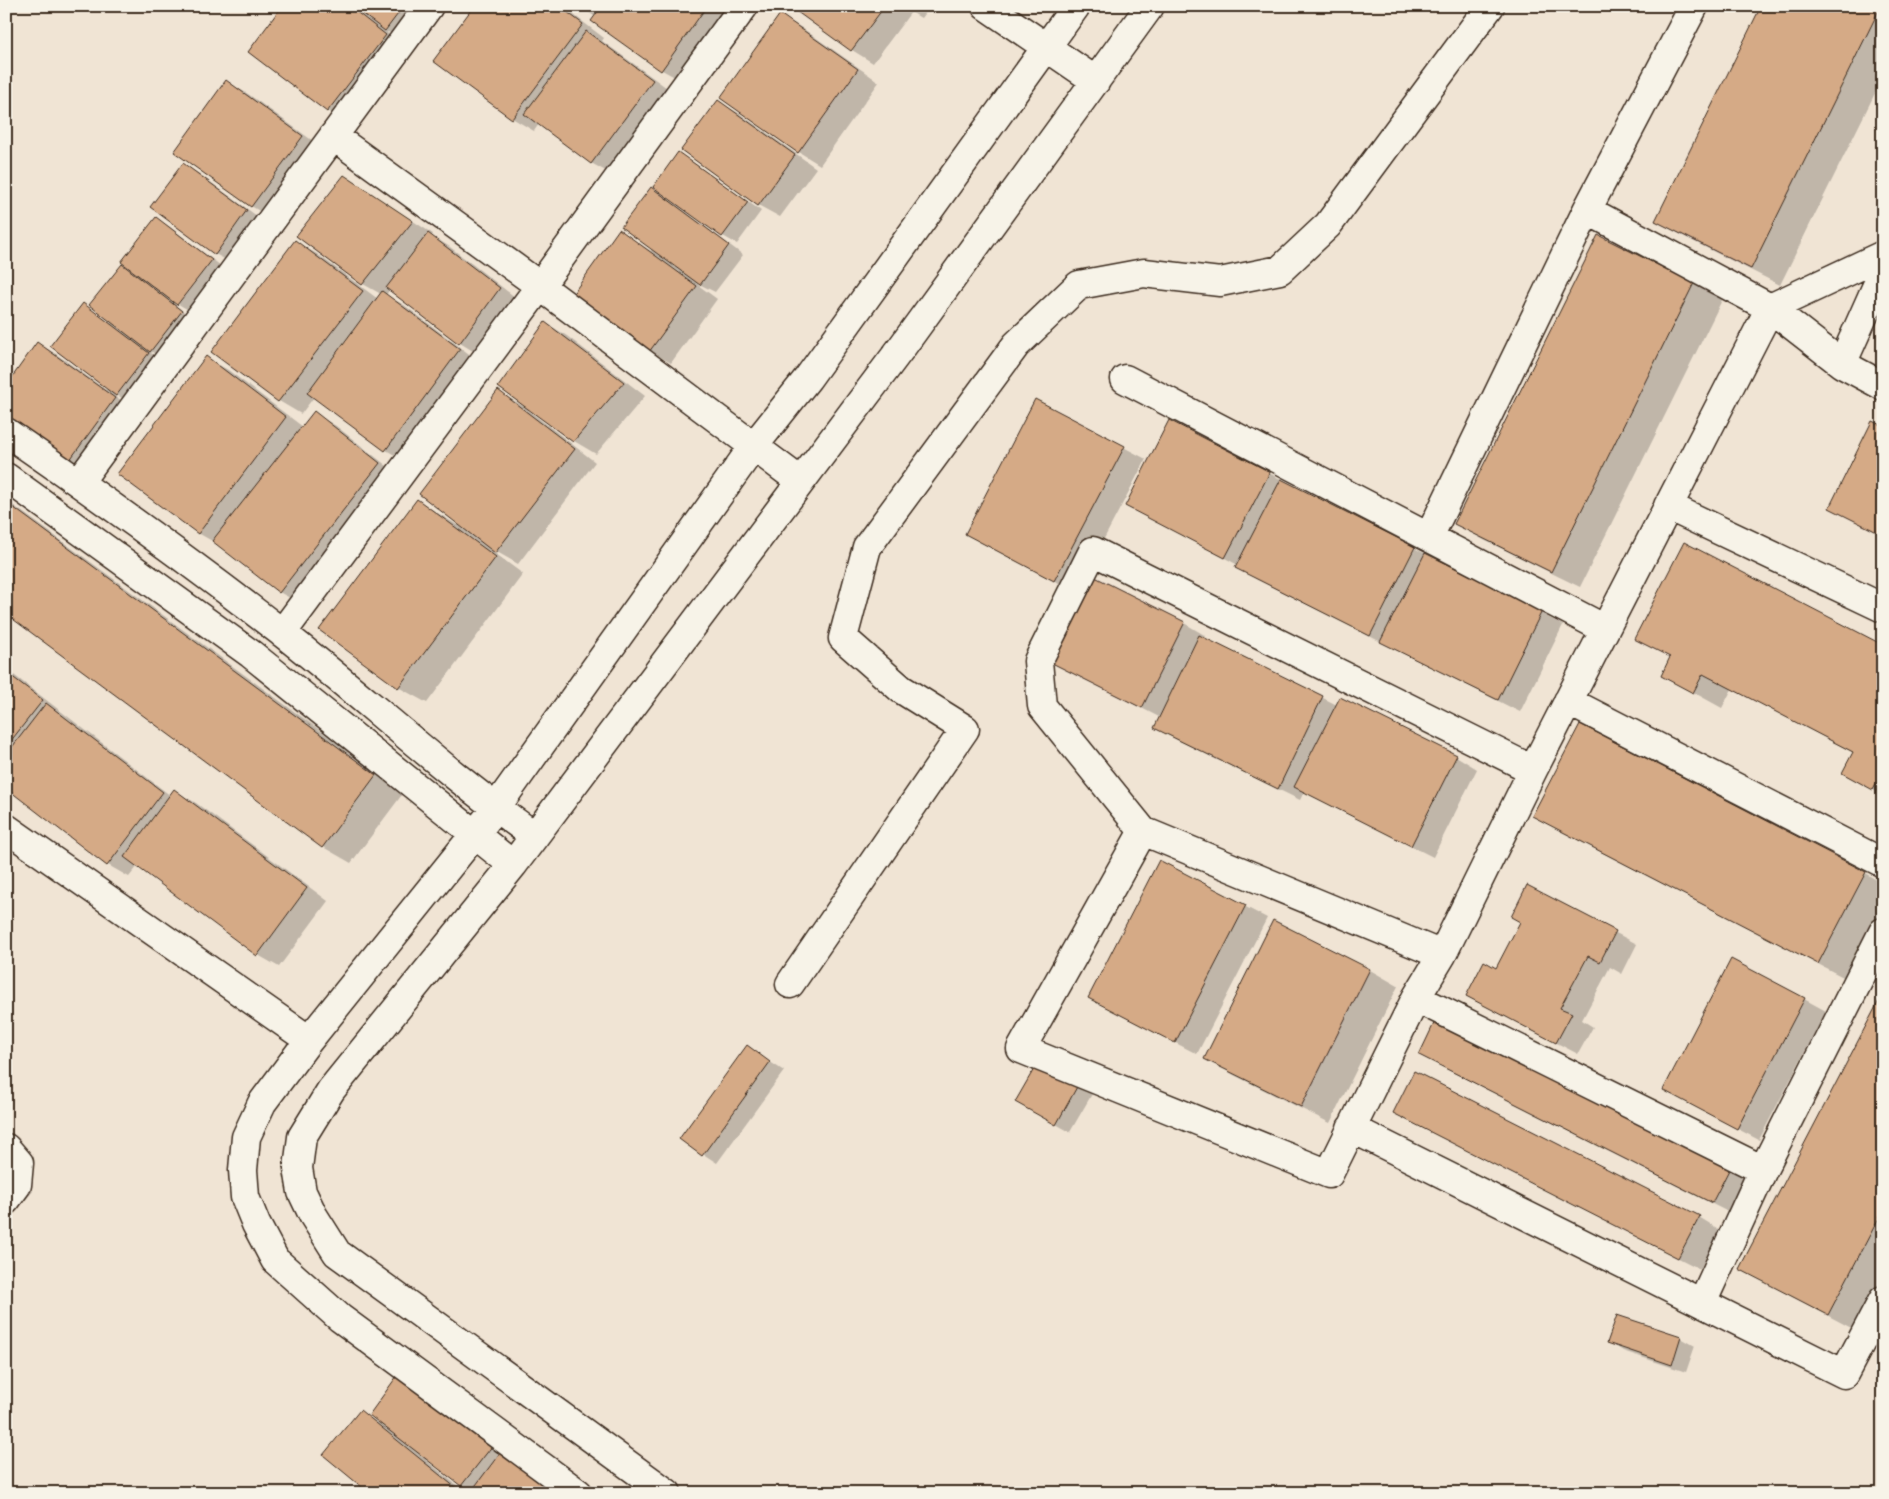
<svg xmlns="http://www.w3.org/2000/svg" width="1889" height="1499" font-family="Sriracha,sans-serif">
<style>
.shadow{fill:#0003}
.building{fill:#d5aa86;stroke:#3b2a1e}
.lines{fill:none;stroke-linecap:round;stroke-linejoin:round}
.minor-casing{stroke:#3b2a1e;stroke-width:31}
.minor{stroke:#f7f3e8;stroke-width:28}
</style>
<rect width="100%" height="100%" fill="#f0e4d4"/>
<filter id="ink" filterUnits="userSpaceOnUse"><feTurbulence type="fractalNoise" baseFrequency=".02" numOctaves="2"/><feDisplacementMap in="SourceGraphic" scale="10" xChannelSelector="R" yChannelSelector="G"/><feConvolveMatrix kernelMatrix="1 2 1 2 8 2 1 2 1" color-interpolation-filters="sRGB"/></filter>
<g filter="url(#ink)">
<path class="shadow" d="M284 6H436L407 43 388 32 387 33 407 48 349 123 328 111 249 51Z
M476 6H562L604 38 602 41 674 93 613 175 591 163 539 124 534 131 512 118Z
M578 6H738L684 82 662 70 596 17Z
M791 6H930L921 18 911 12 873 63 852 50Z
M1033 6H1046L1042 12Z
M1763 6H1883V77L1780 285 1685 237 1656 221Z
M781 16 802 28 879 82 820 165 799 152 722 98Z
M227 82 248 94 324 149 273 219 251 206Z
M718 101 740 114 816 168 780 217 758 205Z
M678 154 693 162 761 211 737 244 723 236 655 186Z
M183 164 198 173 261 219 230 262 215 254Z
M344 176 433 234 432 236 450 247 520 301 481 356 460 343 390 289 386 295 404 305 481 363 407 462 386 450 314 397 301 414 279 401 212 352 295 242 317 254 378 299 381 294 363 284 298 235Z
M651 189 666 197 743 255 715 292 699 284 698 285 717 299 671 363 650 351 620 231 651 251 652 249Z
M156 218 170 227 225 269 192 312 173 301V303L195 321 165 359 152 352 151 353 163 362 131 403 115 394 114 395 135 411 91 472 70 460 6 378 11 380 38 343 59 356 106 390 108 388 83 305 111 323 122 266 138 275Z
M1599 236 1694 284 1722 300 1580 587 1484 540 1456 524Z
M546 323 567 336 645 396 596 454 574 441 529 408 528 410 595 462 518 564 497 552 496 554 523 574 427 703 398 687 417 500 457 525 458 523 499 392 523 406Z
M206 358 228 370 303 427 314 413 336 426 401 477 301 604 279 592 221 546 198 533Z
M1036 401 1146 459 1076 592 988 546Z
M1883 428V536L1830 507Z
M1269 473 1563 625 1520 712 1258 580 1237 568 1238 565 1127 506Z
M6 500 404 792 351 863 323 847 6 613Z
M1184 623 1206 636 1204 638 1337 705 1456 756 1477 769 1433 857 1304 792 1300 800 1177 740 1156 728 1161 718 1071 672Z
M1636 638 1883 647V795L1872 789 1854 753 1732 689 1722 708 1662 675 1671 658Z
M6 669 171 796 175 791 196 803 328 901 279 967 258 955 138 866 129 877 108 865 6 787Z
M1534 816 1865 873 1883 884V910L1847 979 1562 832Z
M1159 862 1267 918 1197 1054 1089 998Z
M1527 887 1637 944 1622 974 1610 967 1582 1020 1593 1027 1578 1054 1467 996 1497 970 1521 921Z
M1274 922 1370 970 1398 986 1330 1123 1234 1075 1205 1058Z
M1883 995V1281L1857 1331 1740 1269Z
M1804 999 1826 1011 1759 1140 1686 1102Z
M1439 1017 1753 1178 1734 1215 1442 1067Z
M747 1047 784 1071 717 1163 680 1139Z
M1039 1064 1092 1094 1070 1132 1017 1102Z
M1395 1113 1699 1217 1720 1230 1700 1269Z
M6 1169 33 1191 6 1223Z
M1618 1317 1681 1338 1695 1346 1686 1372 1623 1351 1609 1342Z
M424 1383 518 1453 473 1491 461 1485 427 1458 426 1460 466 1493H371L360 1412 379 1423Z"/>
<path class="building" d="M282 6H349L386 35 327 112 248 52Z
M352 6H404L385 31Z
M474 6H559L583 24 512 119 433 61Z
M602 6H707L661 71 591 21Z
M789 6H885L851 51Z
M1761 6H1881L1751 269 1655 221Z
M780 14 858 69 798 153 720 98Z
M586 31 653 80 591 164 524 114Z
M226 80 303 136 251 207 174 152Z
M718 100 795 155 758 206 681 150Z
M678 152 748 202 722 237 653 187Z
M183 163 247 210 215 255 150 207Z
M344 175 413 221 362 285 296 236Z
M651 187 729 245 700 285 621 227Z
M156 217 212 260 177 305 121 262Z
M619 229 697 286 649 352 572 295Z
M428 233 500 288 459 344 386 288Z
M1598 235 1694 283 1551 572 1454 524Z
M295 240 363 291 278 402 211 352Z
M122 264 182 311 150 352 89 305Z
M382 291 460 349 385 451 307 393Z
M83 303 149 353 116 396 50 346Z
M545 322 624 382 573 442 498 387Z
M37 342 115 398 69 461 6 416V377L10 380Z
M206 356 286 417 198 534 117 474Z
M498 390 575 449 495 553 419 494Z
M1035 399 1125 446 1054 581 965 534Z
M314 411 380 463 279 593 212 541Z
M1169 420 1270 472 1225 558 1125 506Z
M1872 421 1883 426V535L1829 508Z
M1281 479 1415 547 1370 636 1235 568Z
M417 499 496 557 398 688 319 630Z
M6 502 376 775 322 848 6 614Z
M1684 542 1883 645V772L1873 790 1842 773 1853 752 1703 674 1693 693 1661 676 1670 657 1634 639Z
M1425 553 1542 611 1498 700 1380 642Z
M1091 575 1185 622 1142 708 1048 661Z
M1199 635 1323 696 1278 789 1154 728Z
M6 672 43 700 6 747Z
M1340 697 1457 755 1411 846 1294 787Z
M46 703 163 792 107 866 6 788V755Z
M1580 724 1866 872 1818 964 1532 816Z
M174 789 307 888 257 956 124 857Z
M1159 860 1246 905 1175 1043 1088 998Z
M1527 885 1616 931 1600 962 1588 956 1560 1008 1572 1013 1556 1043 1466 996 1484 961 1496 968 1520 922 1511 917Z
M1273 920 1370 969 1301 1107 1204 1059Z
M1731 959 1805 998 1737 1129 1663 1090Z
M1883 993V1210L1828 1315 1739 1269Z
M1438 1015 1732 1164 1712 1203 1419 1055Z
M747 1045 770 1062 702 1156 679 1139Z
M1038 1062 1078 1085 1056 1125 1015 1102Z
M1414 1071 1700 1216 1678 1258 1393 1113Z
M1617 1315 1681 1336 1672 1365 1607 1343Z
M402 1369 497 1440 461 1486 369 1415Z
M360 1410 456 1488 451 1493H369L323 1455Z
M503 1449 562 1493H470Z"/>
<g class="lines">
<g class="minor-casing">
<path id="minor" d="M986 6 1096 81
M333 136 540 286 800 481
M1587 210 1770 308 1883 255
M1883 272 1842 364 1883 386
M1125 379 1605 629
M6 432C99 496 192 563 281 632 367 699 446 774 535 836
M6 477 251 654 513 865
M79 482 429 6
M1668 506 1883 608
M1429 537 1587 210 1694 6
M282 633 540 286 744 6
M1568 701 1883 863
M6 828 309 1040
M1143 831 1042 706 1038 661 1093 551 1533 770
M1442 955 1143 831 1021 1049 1329 1174 1416 998 1442 955 1533 770 1770 308 1842 364
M790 984 965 729 901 689 843 638 867 547 1016 345 1079 285 1144 273 1220 282 1280 270 1328 225 1490 6
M1416 998 1763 1170
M1351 1128 1844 1374 1883 1300
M6 1148 19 1163 17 1185 6 1200
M1702 1303 1763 1170 1883 932
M578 1493 340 1318 275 1260 256 1224 245 1197 243 1170 246 1137 262 1103 309 1040 495 809 753 447 808 378 1076 6
M667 1493 337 1253 313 1215 302 1192 298 1168 302 1137 331 1090 513 865 902 347 1150 6"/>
</g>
<use href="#minor" class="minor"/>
</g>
</g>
<rect width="1889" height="1499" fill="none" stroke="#f7f3e8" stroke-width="25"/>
<rect x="12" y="12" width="1864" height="1474" fill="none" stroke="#3b2a1e" stroke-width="2" filter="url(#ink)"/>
</svg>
